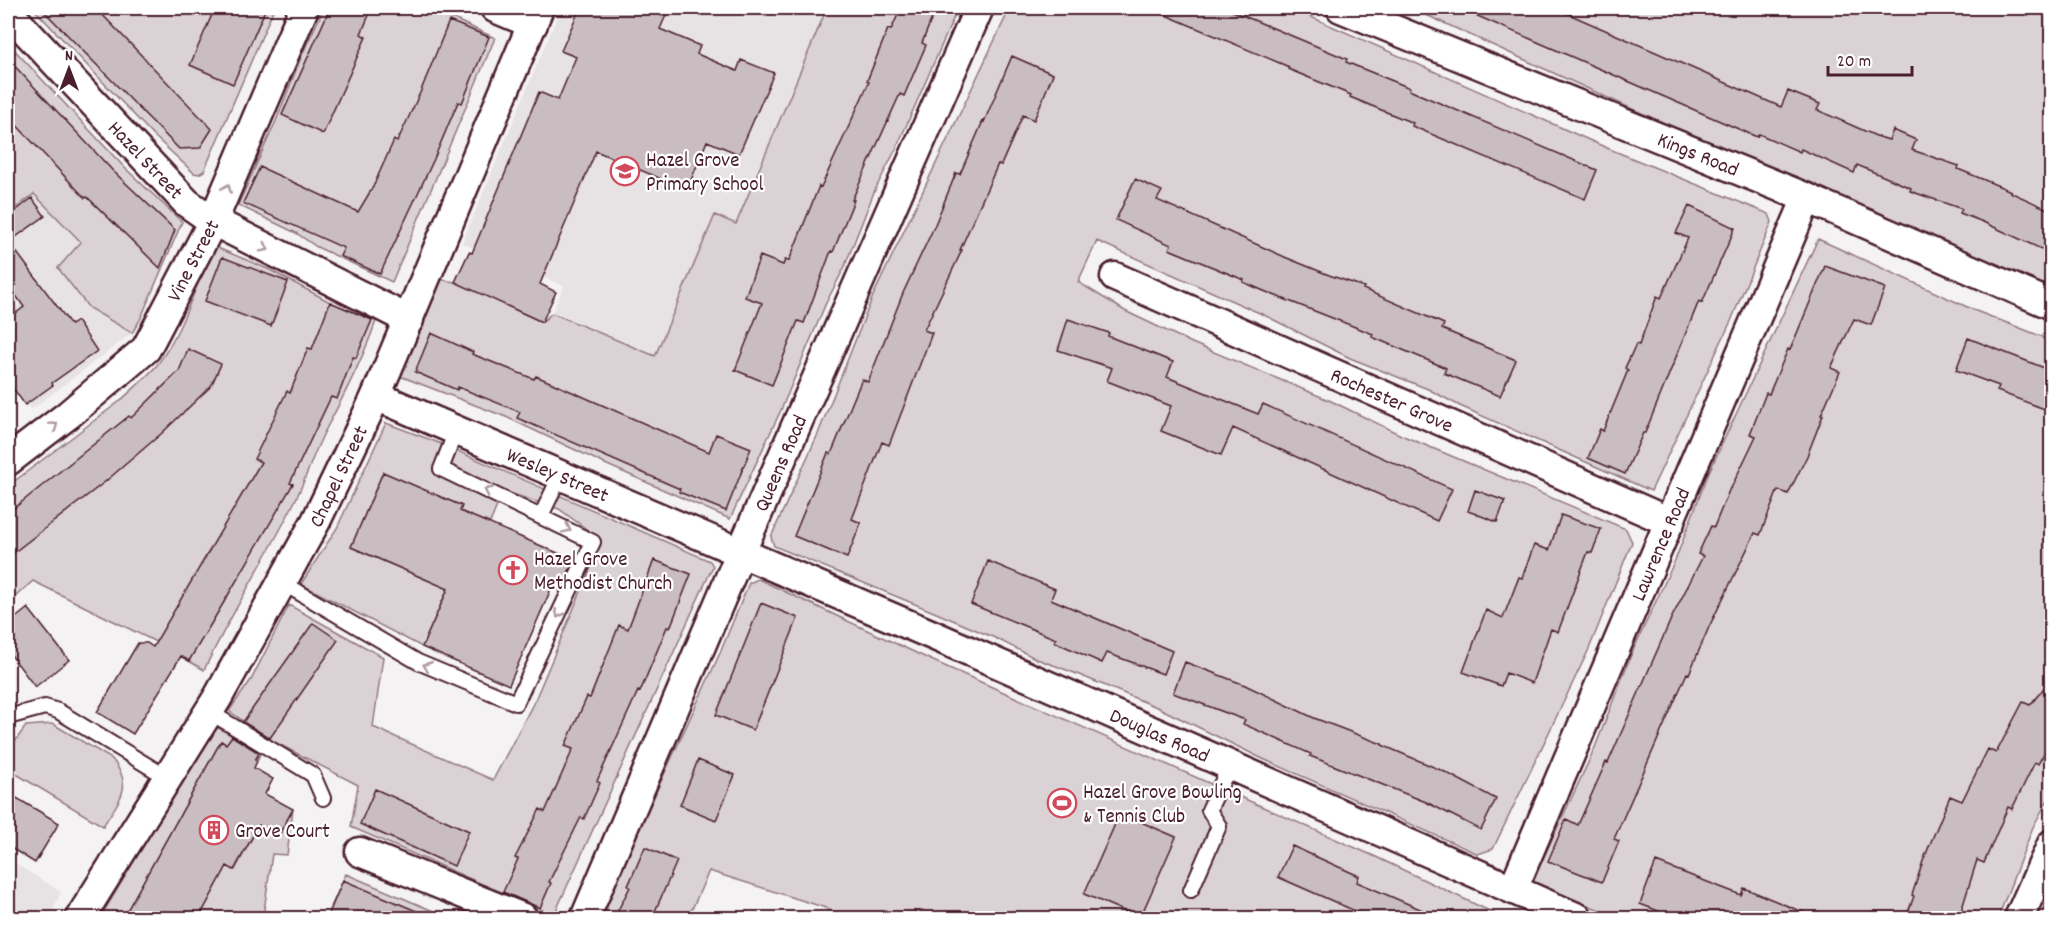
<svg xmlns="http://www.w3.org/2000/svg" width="2059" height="926" font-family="Dekko,sans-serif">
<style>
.built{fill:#e7e2e3}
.green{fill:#dbd2d5;stroke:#927880;stroke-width:1.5}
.building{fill:#cabdc1;stroke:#4a1f2b;stroke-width:1.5}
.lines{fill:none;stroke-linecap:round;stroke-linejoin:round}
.lane-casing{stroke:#4a1f2b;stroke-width:18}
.street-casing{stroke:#4a1f2b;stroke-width:33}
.lane{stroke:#fff;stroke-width:14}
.street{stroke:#fff;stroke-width:28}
.oneway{stroke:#ae9aa0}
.labels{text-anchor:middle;stroke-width:4.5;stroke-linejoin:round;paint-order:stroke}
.street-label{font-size:21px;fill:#4a1f2b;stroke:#fff}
.poi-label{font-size:21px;fill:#4a1f2b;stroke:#fff;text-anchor:start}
</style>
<rect width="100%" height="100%" fill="#f4f2f2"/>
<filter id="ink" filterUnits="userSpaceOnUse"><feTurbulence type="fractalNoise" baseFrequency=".0167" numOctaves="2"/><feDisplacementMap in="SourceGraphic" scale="12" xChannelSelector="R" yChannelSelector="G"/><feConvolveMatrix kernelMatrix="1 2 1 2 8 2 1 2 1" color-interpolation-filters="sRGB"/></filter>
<g filter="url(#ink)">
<path class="built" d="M561 8H827L736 224 715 216 655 356 552 313 564 286 462 243Z
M33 194 81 242 58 269 89 308 132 333 31 410 8 379V316L19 304 8 289V214Z
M8 859 61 892 49 918H8Z"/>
<path class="green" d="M33 8H274L204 171 199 174 194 173 153 135Z
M324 8H430L495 38 392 282 317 247 296 233 238 205 276 121 302 55Z
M827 8H958L896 149 874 192 844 268 826 303 781 410 730 519 605 464 506 417 400 376 438 279 455 282 542 322 552 313 655 356 715 215 736 224Z
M1010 8H1291L1607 148 1769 214 1772 222 1731 321 1651 491 1460 406 1428 389 1350 358 1264 315 1097 241 1078 282 1125 311 1192 343 1331 401 1401 435 1626 529 1632 542 1589 649 1493 849 1478 854 1263 759 1159 708 1072 672 1037 659 995 638 934 612 774 546 771 537 818 434 873 296Z
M1411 8H2051V292L1846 200 1696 138Z
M8 43 125 168 182 222 140 320 132 333 89 308 58 268 81 242 34 194 8 214Z
M1818 239 1976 311 2051 340V794L2033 827 1998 918H1619L1532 882 1594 750 1631 655 1676 558 1709 472Z
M213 246 268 269 330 302 376 321C363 359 345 394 326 429 313 453 306 480 293 505 265 561 231 613 204 670L156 642 33 581 8 603V486L120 401C133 389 146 378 157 365 181 334 197 283 213 246Z
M386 423 439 443 710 561 713 566 554 915 351 827 358 785 269 739 229 711 251 680 289 605 383 657 373 727 493 780 535 700 598 551 589 531 559 509 503 491 490 523 476 518 466 543 383 472 351 547 428 580 461 558 422 647 301 584 337 528Z
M758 579 931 660 1376 857 1504 918H845L823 907 709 871 688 918H598L720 653 749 583Z
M53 724 112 759C135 787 119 800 103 826L8 769V751L26 726Z
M215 726 261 752 257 761 221 741 123 918H100Z
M293 809 287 855 272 854 263 918H199L227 866 235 870 259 825 279 836Z
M346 874 438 913 436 918H326Z"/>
<path class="building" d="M41 8H96L212 129 200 148 179 149Z
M215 8H266L233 84 190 65Z
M330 8H372L361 34 366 37 323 134 282 115Z
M580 8H669L660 29 700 46 697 54 737 71 741 60 774 73 739 154 707 141 687 190 596 151 540 284 556 292 542 322 455 282 469 252 472 253 539 92 558 100 576 57 561 51Z
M901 8H936L922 43 926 45 904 96 900 94 852 200H854L833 252 831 251 804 323 798 321 772 385 735 370 762 303 745 297 760 256 783 265 785 260 789 261 819 186 821 187 848 128 869 82 867 81 888 29 891 30Z
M1149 8H1225L1347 59 1346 62 1410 88 1409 90 1597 170 1585 199 1412 126 1413 123 1350 97 1351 95 1288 69 1289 67Z
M1459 8H1555L1781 107 1788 91 1820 104 1817 110 1876 136 1889 140 1893 130 1916 140 1912 150 1959 166 1958 169 2011 191 2010 192 2052 211V254L1983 222 1960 213 1962 209 1910 191 1911 188 1857 165 1854 173 1801 149 1800 152 1759 134 1757 137Z
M449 21 489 37 462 103 458 102 434 159 380 274 340 256 344 248 243 203 260 167 358 212 373 187 394 140 397 142 420 93Z
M1012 56 1053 74 1034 120 1023 115 1001 165 998 164 960 250H962L924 330 932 333 889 445 882 442 852 519 861 523 847 558 794 536 828 453 831 454 862 379 868 382 903 293 934 227 956 173 960 174 983 121 984 122Z
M8 59 112 170 175 230 160 268 87 197 85 198 8 116Z
M1135 179 1162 191 1157 200 1287 258 1329 275 1364 287 1363 289 1444 324 1442 329 1516 360 1500 396 1444 373 1446 368 1372 337 1373 334 1271 294 1243 282 1244 280 1169 249 1171 245 1116 220Z
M32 198 45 216 9 242 71 325 77 321 97 351 52 383 53 385 25 405 8 381V319L24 307 8 284V217Z
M1689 206 1735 228 1702 303 1699 301 1645 433H1643L1625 474 1588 458 1600 429 1603 431 1628 370 1625 368 1636 344 1639 345 1657 296 1661 298 1688 238 1676 233Z
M222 257 288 282 271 326 205 301Z
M1825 266 1885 288 1871 325 1854 319 1831 368 1840 372 1821 415H1823L1807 456 1788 494 1778 490 1760 535 1755 533 1709 627 1689 674 1687 673 1614 839 1619 841 1602 882 1548 861 1566 819 1578 825 1606 762 1608 763 1671 619 1703 556 1698 554 1711 526 1714 527 1730 488H1731L1756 436 1750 434 1766 393 1769 394 1788 349 1790 350Z
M330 302 372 320 356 358 353 357 337 399 331 397 290 483 293 484 227 597 189 661 181 656 133 734 97 712 138 643H147L153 647 261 462 254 459 287 391 290 393 308 348 312 349Z
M1068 319 1109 333 1108 336 1173 362 1167 377 1258 414 1263 404 1452 489 1437 521 1233 428 1221 455 1161 431 1171 406 1107 381 1112 368 1058 350Z
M431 333 473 352 472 354 534 379 536 376 709 452 716 434 751 448 726 511 679 492 680 489 517 418 520 412 458 387 457 390 415 372Z
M1968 338 2052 371V412L1997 391 1999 386 1956 370Z
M188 349 221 364 211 386 162 433 106 481 8 557V513L129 416 131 418 179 371Z
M383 472 462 506 460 511 574 560 560 590 552 587 509 685 422 647 448 589 351 547Z
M1475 490 1505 501 1497 522 1468 511Z
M1561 515 1601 529 1592 553 1588 552 1558 632 1551 629 1532 683 1506 673 1501 686 1463 672 1486 610 1503 618 1519 577 1522 578 1534 545 1549 550Z
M654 560 691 574 670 628 667 627 640 692 638 691 597 781 600 783 584 819 581 817 549 882 551 883 540 908 503 892 518 859 515 858 540 809 545 812 573 749 565 746 587 697 590 698 619 625 628 629Z
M988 561 1055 589 1051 599 1172 651 1163 674 1107 653 1102 663 1055 642 1056 639 971 604Z
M761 603 798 618 753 730 716 715Z
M28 608 69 660 35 687 8 651V624Z
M313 623 338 640 270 738 243 722Z
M1185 662 1245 685 1314 718 1382 744V745L1443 771 1496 799 1481 830 1426 802 1310 756 1311 754 1243 724 1245 720 1173 693Z
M2052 678V739L2038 764 2035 762 2012 809 2008 807 1984 863 1977 860 1959 918H1906L1914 896 1912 895 1923 861 1950 796 1962 801 1988 749 1996 753 2023 702 2030 705Z
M232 736 259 753 255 760 257 761 254 768 273 779 265 794 293 809 278 836 259 825 234 870 227 866 199 918H123L221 741 226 744Z
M698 760 735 775 716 820 680 805Z
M375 789 469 831 454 866 360 824Z
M8 793 59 823 35 863 8 846Z
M1120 813 1176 837 1140 918 1084 894Z
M1292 846 1359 876 1357 882 1441 918H1371L1278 877Z
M645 847 677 861 652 918H614L630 887 628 886Z
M1656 862 1741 895 1744 888 1817 918H1677L1640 904Z
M343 880 433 918H327Z"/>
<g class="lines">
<g class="lane-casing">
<path id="lane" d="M541 516 560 476
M281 582 418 662 516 703 593 542 441 469 456 431
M208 711 313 775 323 798
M8 717 45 707 58 711 168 778
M1191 890 1219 826 1209 810 1230 765"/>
</g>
<g class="street-casing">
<g id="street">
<path d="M495 8 533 24"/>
<path id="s1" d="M1341 8 1807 198 2052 305"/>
<path id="s2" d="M8 12 187 203 213 221 409 320"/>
<path id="s3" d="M1115 277 1670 522"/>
<path id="s4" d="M376 396 935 636 1578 918"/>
<path id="s5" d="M8 461 68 415 146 349 213 221 304 8"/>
<path d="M360 852 523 918"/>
<path id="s6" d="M1513 889 1807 198"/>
<path id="s7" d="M80 918 218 697 316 521 376 396 539 8"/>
<path id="s8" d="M585 918 740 554 979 8"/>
<path d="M2019 918 2052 844"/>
</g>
</g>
<use href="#lane" class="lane"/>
<use href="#street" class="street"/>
</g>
<defs><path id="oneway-chevron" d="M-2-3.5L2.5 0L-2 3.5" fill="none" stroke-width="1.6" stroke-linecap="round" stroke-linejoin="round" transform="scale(1.5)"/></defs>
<g class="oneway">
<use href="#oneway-chevron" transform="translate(227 188) rotate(-67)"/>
<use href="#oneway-chevron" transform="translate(265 248) rotate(27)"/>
<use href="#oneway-chevron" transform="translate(54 426) rotate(-37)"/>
<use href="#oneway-chevron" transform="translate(488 491) rotate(-155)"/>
<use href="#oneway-chevron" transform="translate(567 529) rotate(26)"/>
<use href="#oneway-chevron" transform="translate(559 614) rotate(116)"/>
<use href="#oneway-chevron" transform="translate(427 666) rotate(-158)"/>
</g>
</g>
<defs>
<g id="school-ring" transform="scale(1.5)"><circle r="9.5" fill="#fff" stroke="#d1495b" stroke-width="1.5"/><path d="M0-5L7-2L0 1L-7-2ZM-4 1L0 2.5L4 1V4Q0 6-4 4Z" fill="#d1495b"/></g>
<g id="church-ring" transform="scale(1.5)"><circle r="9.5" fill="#fff" stroke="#d1495b" stroke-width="1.5"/><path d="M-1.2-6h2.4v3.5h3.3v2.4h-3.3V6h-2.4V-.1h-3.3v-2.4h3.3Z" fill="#d1495b"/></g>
<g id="stadium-ring" transform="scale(1.5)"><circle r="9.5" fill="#fff" stroke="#d1495b" stroke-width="1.5"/><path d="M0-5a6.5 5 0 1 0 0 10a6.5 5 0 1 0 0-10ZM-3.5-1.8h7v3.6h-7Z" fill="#d1495b"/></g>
<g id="building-ring" transform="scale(1.5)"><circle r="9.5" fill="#fff" stroke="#d1495b" stroke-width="1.5"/><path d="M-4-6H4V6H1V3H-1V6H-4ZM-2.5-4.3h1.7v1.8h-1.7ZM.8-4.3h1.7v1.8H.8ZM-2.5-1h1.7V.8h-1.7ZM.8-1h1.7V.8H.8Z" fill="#d1495b"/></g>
</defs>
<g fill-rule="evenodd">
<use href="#school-ring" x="625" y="171"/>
<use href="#church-ring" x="513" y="570"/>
<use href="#stadium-ring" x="1062" y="803"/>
<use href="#building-ring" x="214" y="830"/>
</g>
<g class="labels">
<g class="street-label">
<text dy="7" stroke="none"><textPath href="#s1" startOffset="386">Kings Road</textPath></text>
<text dy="7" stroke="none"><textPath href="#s2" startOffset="202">Hazel Street</textPath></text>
<text dy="7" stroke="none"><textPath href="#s5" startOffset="278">Vine Street</textPath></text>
<text dy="7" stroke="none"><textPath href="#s3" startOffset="303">Rochester Grove</textPath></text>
<text dy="7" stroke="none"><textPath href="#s8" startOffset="495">Queens Road</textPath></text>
<text dy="7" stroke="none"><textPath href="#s4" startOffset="198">Wesley Street</textPath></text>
<text dy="7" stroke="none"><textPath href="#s7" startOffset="512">Chapel Street</textPath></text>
<text dy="7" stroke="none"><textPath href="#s6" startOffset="375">Lawrence Road</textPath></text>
<text dy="7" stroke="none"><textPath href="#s4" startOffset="854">Douglas Road</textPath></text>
</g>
<g class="poi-label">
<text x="646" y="166">Hazel Grove<tspan x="646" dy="24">Primary School</tspan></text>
<text x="534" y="565">Hazel Grove<tspan x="534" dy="24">Methodist Church</tspan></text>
<text x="1083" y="798">Hazel Grove Bowling<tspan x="1083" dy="24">&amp; Tennis Club</tspan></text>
<text x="235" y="837">Grove Court</text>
</g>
</g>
<rect width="2059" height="926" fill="none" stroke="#fff" stroke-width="30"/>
<rect x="15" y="15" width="2029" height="896" fill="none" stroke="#4a1f2b" stroke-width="2" filter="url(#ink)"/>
<g transform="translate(69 69)" stroke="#ffffff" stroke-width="4.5" paint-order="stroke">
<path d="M0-4.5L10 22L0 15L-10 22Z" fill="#4a1f2b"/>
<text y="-9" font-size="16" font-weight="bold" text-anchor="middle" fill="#4a1f2b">N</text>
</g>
<path d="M1828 66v9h84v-9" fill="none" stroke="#4a1f2b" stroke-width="3"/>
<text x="1837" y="66" font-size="18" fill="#4a1f2b" stroke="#ffffff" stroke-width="4.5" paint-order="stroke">20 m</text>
</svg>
